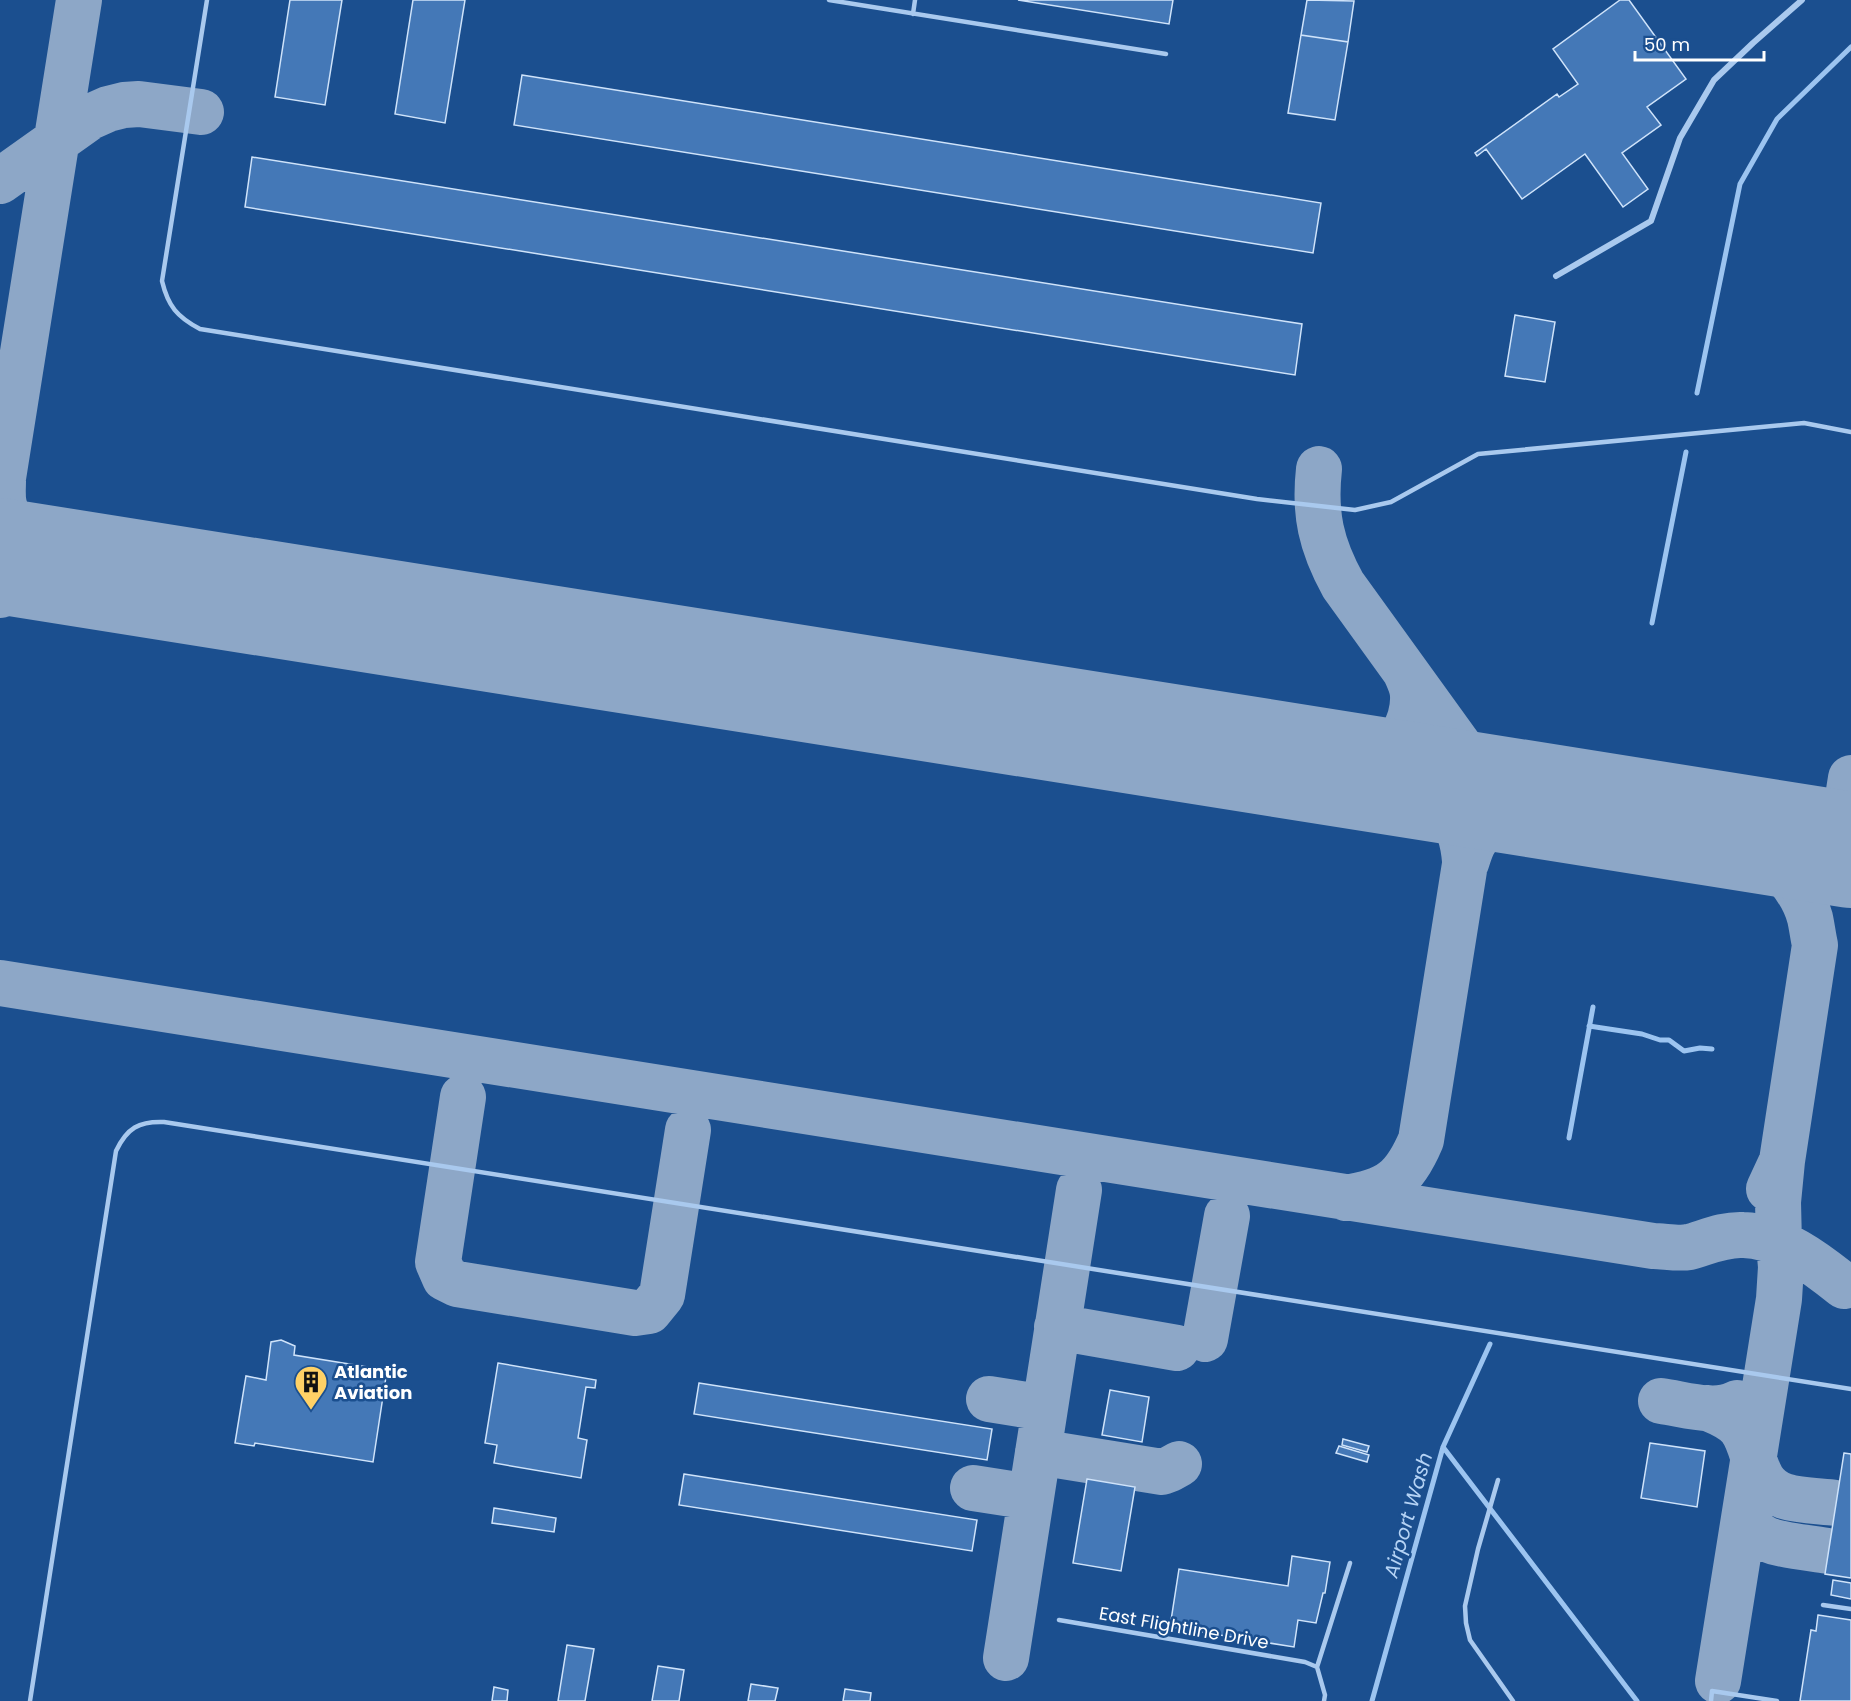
<svg xmlns="http://www.w3.org/2000/svg" width="1851" height="1701" font-family="Poppins,sans-serif">
<style>
.lines{fill:none;stroke-linecap:round;stroke-linejoin:round}
.stream{stroke:#9cc4f0;stroke-width:5}
.taxiway{stroke:#8da7c7;stroke-width:46}
.runway{stroke:#8da7c7;stroke-width:116}
.building{fill:#4478b7;stroke:#cfe3fa;stroke-width:1.5}
.service{stroke:#a9c9ee;stroke-width:4.5}
.minor{stroke:#a9c9ee;stroke-width:6}
.labels{text-anchor:middle;stroke-width:5;stroke-linejoin:round;paint-order:stroke}
.poi-label{font-size:18px;font-weight:bold;fill:#fff;stroke:#1b4f8f;text-anchor:start}
.street-label{font-size:18px;fill:#fff;stroke:#1b4f8f}
.water-label{font-size:20px;font-style:italic;fill:#b5d3f5;stroke:#1b4f8f}
</style>
<rect width="100%" height="100%" fill="#1b4f8f"/>
<g class="lines">
<path class="stream" d="M1697 393 1740 184 1777 119 1851 47
M1652 623 1686 452
M1589 1026 1642 1034 1660 1040H1669L1684 1051 1700 1048 1712 1049
M1569 1138 1593 1007
M1443 1447 1637 1701
M1372 1701 1443 1447 1490 1344"/>
<path class="taxiway" d="M0 181 90 117 108 109 124 105 139 104 201 112
M1319 469C1314 514 1321 545 1343 585L1465 754 1474 781V790L1465 864 1421 1140C1404 1180 1389 1191 1346 1198
M0 487 3 481C3 488 2 497 4 505 12 539 36 551 64 566
M0 497 79 0
M0 595C22 578 37 573 64 566
M1341 769C1351 766 1364 766 1374 762 1398 753 1414 720 1413 696 1413 688 1409 680 1406 673
M1402 779C1441 801 1461 812 1465 861
M1745 833C1770 858 1801 883 1810 918 1812 927 1813 936 1815 945L1782 1161 1769 1189
M1840 848 1851 778
M1466 863C1468 857 1470 850 1473 844 1485 819 1515 808 1540 800
M0 983 1653 1246C1664 1246 1678 1249 1689 1247 1707 1242 1724 1234 1743 1235 1779 1235 1817 1264 1844 1286
M463 1097 438 1262 445 1278 457 1284 635 1313 649 1311 662 1295 688 1130
M1057 1327 1177 1348
M1205 1339 1227 1216
M989 1399 1045 1408
M1661 1401C1684 1404 1716 1415 1737 1403
M1708 1408C1720 1413 1731 1417 1740 1427 1758 1450 1750 1484 1784 1496 1799 1501 1820 1501 1836 1503
M1038 1452 1162 1472 1170 1469 1179 1464
M973 1488 1031 1497
M1747 1505C1748 1516 1749 1528 1759 1535 1771 1545 1812 1548 1828 1551
M1006 1658 1079 1190
M1718 1681 1779 1299 1781 1267 1779 1244 1778 1202 1782 1161"/>
<path class="runway" d="M0 556 1851 850"/>
</g>
<path class="building" d="M290 0H342L325 105 275 97Z
M413 0H465L445 123 395 114Z
M1018 0H1173L1169 24Z
M1307 0 1354 1 1348 42 1301 35Z
M1620 0H1629L1686 79 1647 107 1661 125 1622 153 1648 189 1623 207 1585 154 1522 199 1486 149 1477 156 1475 153 1557 94 1559 97 1578 84 1553 49Z
M1301 35 1348 42 1335 120 1288 113Z
M522 75 1321 203 1313 253 514 125Z
M252 157 1302 324 1295 375 245 207Z
M1515 315 1555 322 1545 382 1505 376Z
M281 1340 295 1346 294 1355 387 1370 373 1462 255 1443 254 1446 235 1443 246 1376 266 1380 271 1342Z
M498 1363 596 1380 595 1388 586 1387 578 1438 587 1440 581 1478 494 1463 497 1445 485 1443Z
M699 1383 992 1429 987 1460 694 1414Z
M1110 1390 1149 1397 1142 1442 1102 1435Z
M1343 1439 1369 1446 1367 1452 1342 1445Z
M1650 1443 1705 1451 1697 1507 1641 1498Z
M1339 1446 1369 1455 1367 1462 1336 1453Z
M1844 1453 1851 1454V1578L1825 1574Z
M684 1474 977 1520 972 1551 679 1505Z
M1087 1479 1135 1487 1121 1571 1073 1563Z
M494 1508 556 1518 554 1532 492 1523Z
M1292 1556 1330 1562 1325 1593H1323L1316 1623 1298 1620 1294 1647 1170 1627 1179 1569 1288 1586Z
M1833 1580 1851 1583V1599L1831 1595Z
M1818 1615 1851 1620V1701H1800L1811 1630 1816 1631Z
M567 1645 594 1649 585 1701H558Z
M658 1666 684 1670 679 1701H652Z
M751 1684 778 1688 775 1701H748Z
M494 1687 508 1690 507 1701H492Z
M845 1689 871 1693 870 1701H843Z"/>
<g class="lines">
<path class="service" d="M207 0 162 281C168 306 177 317 200 329L1257 499 1355 510 1391 502 1478 454 1804 423 1851 432
M829 0 1166 54
M913 14 915 0
M1498 1480 1478 1549 1465 1606 1466 1623 1470 1640 1513 1701
M1823 1605 1851 1609
M1059 1620 1305 1662 1317 1667 1325 1695 1324 1701
M1317 1667 1350 1563
M30 1701 116 1151C127 1128 139 1121 164 1122L1851 1389
M1711 1701 1712 1691 1777 1701"/>
<path class="minor" d="M1556 276 1651 221 1680 138 1714 80 1753 43 1802 0"/>
</g>
<defs>
<g id="building-pin" transform="scale(1.725)"><path d="M0 17L-7.5 6A9.5 9.5 0 1 1 7.5 6Z" fill="#ffd166" stroke="#1b4f8f"/><path d="M-4-6H4V6H1V3H-1V6H-4ZM-2.5-4.3h1.7v1.8h-1.7ZM.8-4.3h1.7v1.8H.8ZM-2.5-1h1.7V.8h-1.7ZM.8-1h1.7V.8H.8Z" fill="#111"/></g>
</defs>
<g fill-rule="evenodd">
<use href="#building-pin" x="311" y="1382"/>
</g>
<g class="labels">
<g class="poi-label">
<text x="334" y="1378">Atlantic<tspan x="334" dy="21">Aviation</tspan></text>
</g>
<g class="street-label">
<text transform="translate(1184 1628) rotate(10)" y="6">East Flightline Drive</text>
</g>
<g class="water-label">
<text transform="translate(1408 1515) rotate(-74)" y="7">Airport Wash</text>
</g>
</g>
<path d="M1635 51v9h129v-9" fill="none" stroke="#ffffff" stroke-width="3"/>
<text x="1644" y="51" font-size="18" fill="#ffffff" stroke="#1b4f8f" stroke-width="4.5" paint-order="stroke">50 m</text>
</svg>
